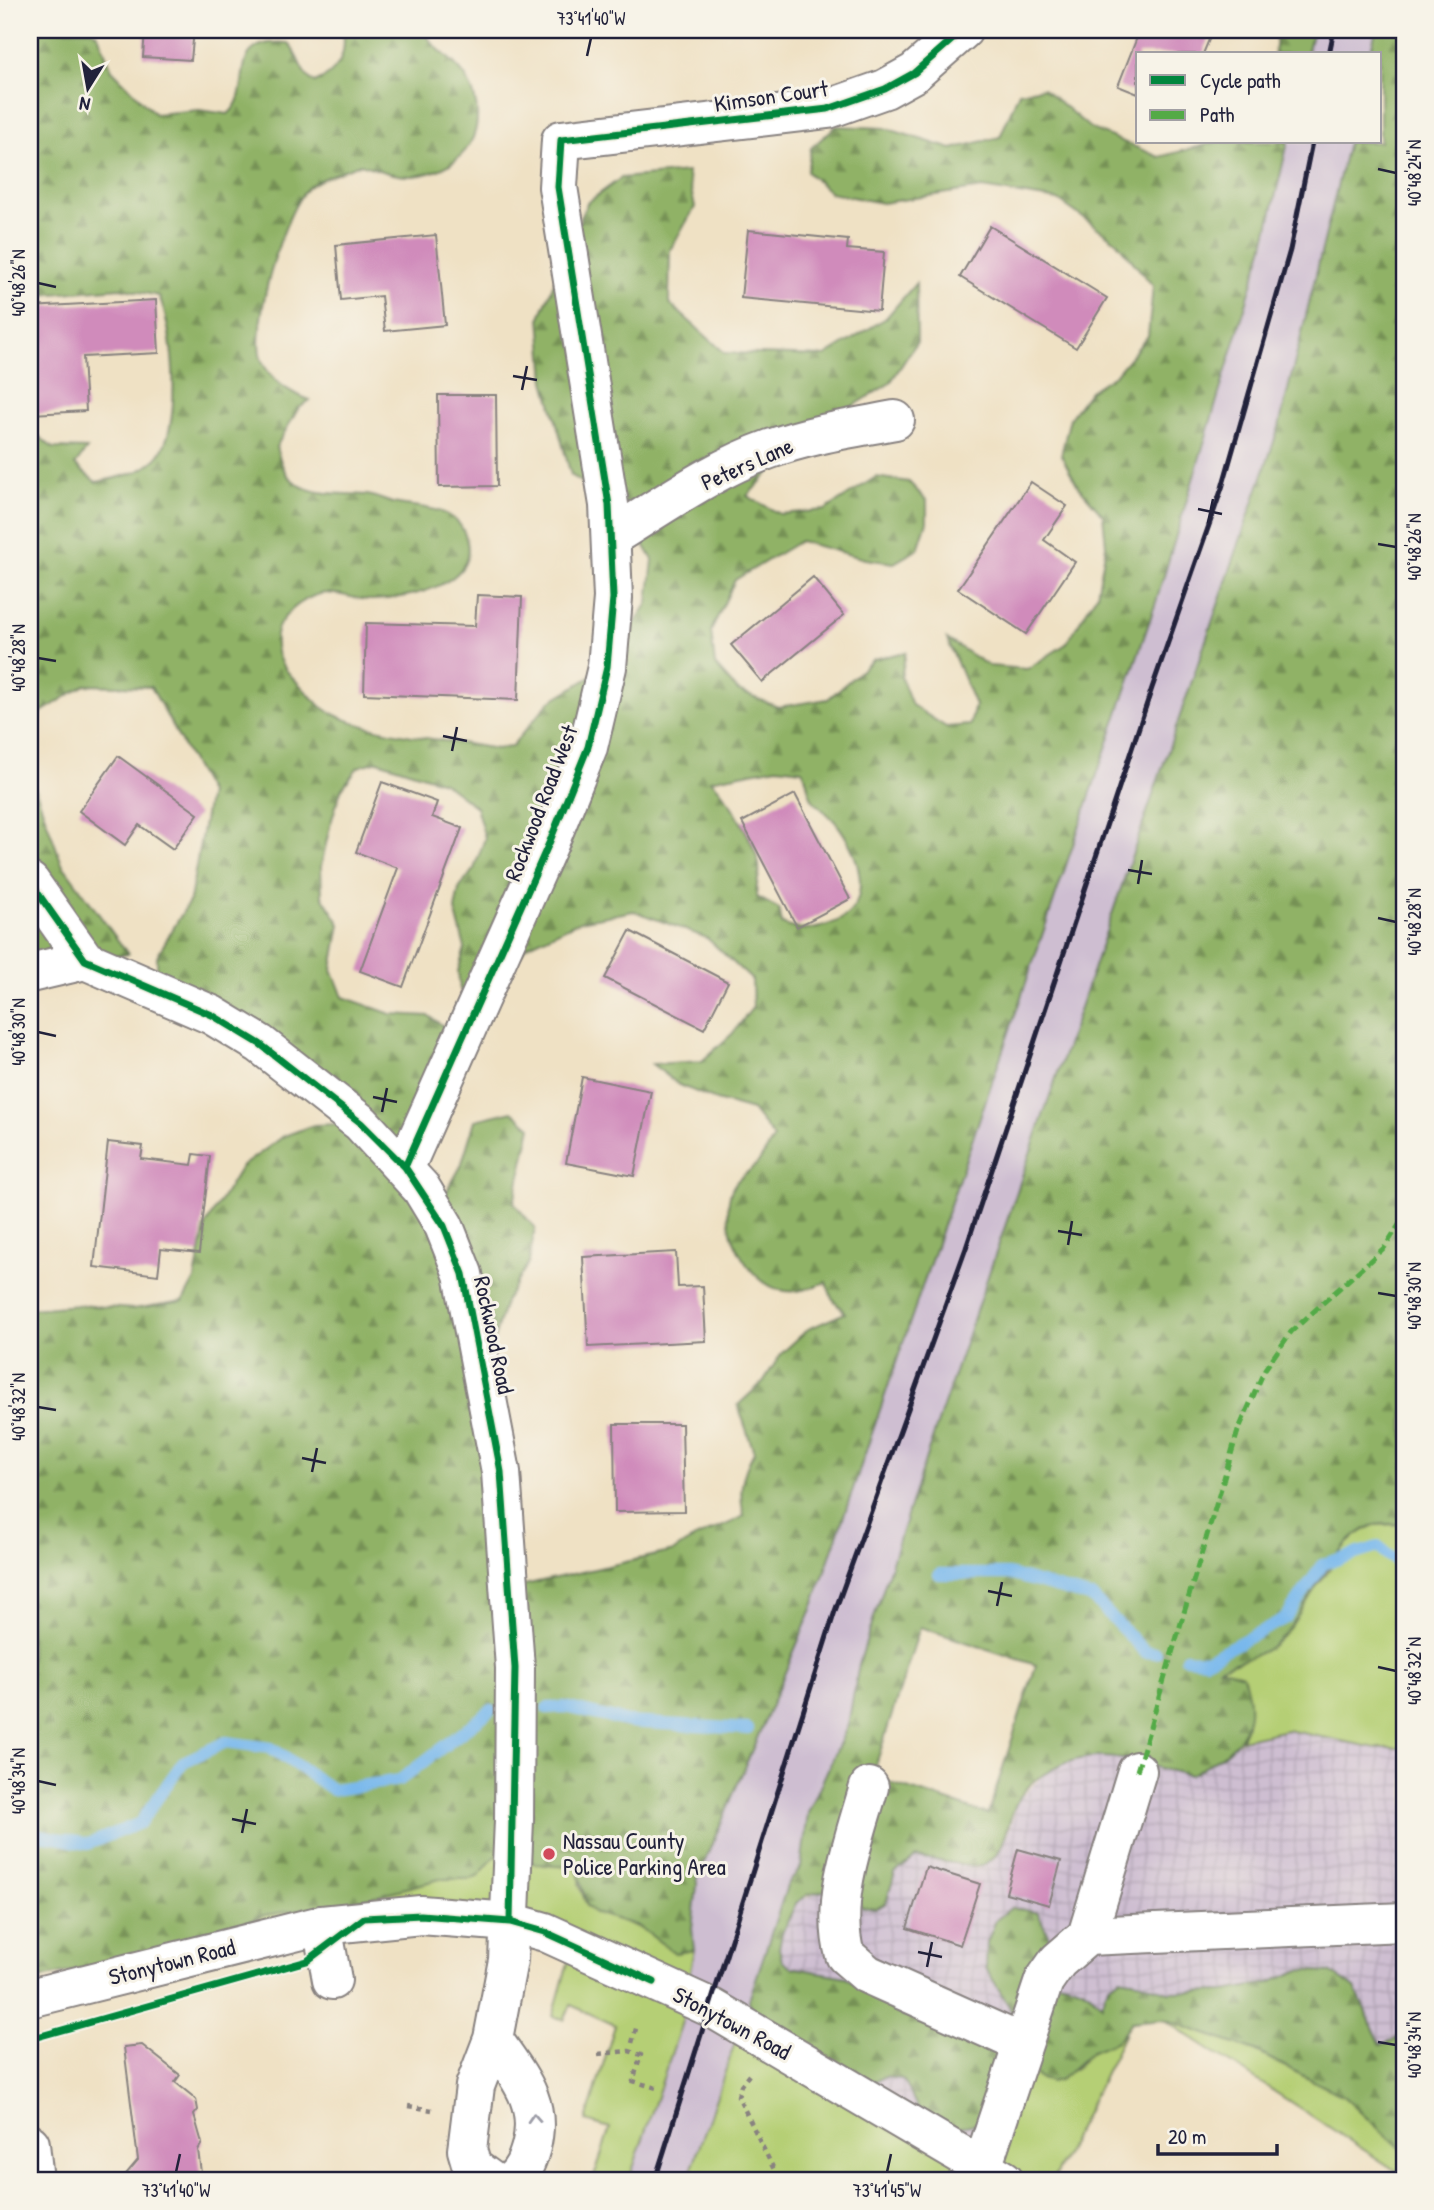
<svg xmlns="http://www.w3.org/2000/svg" width="1434" height="2210" font-family="'Patrick Hand',sans-serif">
<style>
.industrial{fill:url(#industrial-grid)}
.railway{fill:#cebed1}
.grass{fill:#b5cf75;stroke:#6c7858;stroke-width:2}
.forest{fill:url(#forest-firs);stroke:#596a50;stroke-width:2;fill-rule:evenodd}
.lines{fill:none;stroke-linecap:round;stroke-linejoin:round}
.stream{stroke:#78b8ec;stroke-width:12}
.building{fill:#d08bbb}
.minor-casing{stroke:#888280;stroke-width:42}
.major-casing{stroke:#888280;stroke-width:42}
.path{stroke:#888280;stroke-width:4.5;stroke-dasharray:5 5;stroke-linecap:butt}
.minor{stroke:#fff;stroke-width:38}
.major{stroke:#fff;stroke-width:38}
.rail{stroke:#22223b;stroke-width:5}
.quiet{stroke:#53aa46;stroke-width:5;stroke-dasharray:10 5;stroke-linecap:butt}
.cycleway-casing{stroke:#f7f3e8;stroke-width:11}
.cycleway{stroke:#00873e;stroke-width:7}
.oneway{stroke:#9c9ca7}
.ticks{fill:none;stroke:#22223b;stroke-width:2.5}
.poi-dot{fill:#d1495b;stroke:#f7f3e8;stroke-width:2.5}
.labels{text-anchor:middle;stroke-width:6;stroke-linejoin:round;paint-order:stroke}
.street-label{font-size:23px;fill:#22223b;stroke:#f7f3e8}
.poi-label{font-size:23px;fill:#22223b;stroke:#f7f3e8;text-anchor:start}
.neatline{fill:none;stroke:#22223b;stroke-width:2.5}
.ticks-label{font-size:18px;text-anchor:middle;fill:#22223b}
</style>
<defs>
<pattern id="industrial-grid" width="8" height="8" patternUnits="userSpaceOnUse" patternTransform="scale(1.75)"><rect width="8" height="8" fill="#cebed1"/><path d="M0 4h8M4 0v8" fill="none" stroke="#b1a3b4"/></pattern>
<pattern id="forest-firs" width="22" height="20" patternUnits="userSpaceOnUse" patternTransform="scale(1.75)"><rect width="22" height="20" fill="#90b266"/><path d="M5 1l3.5 6h-7zM16 11l3.5 6h-7z" fill="#759055"/></pattern>
</defs>
<rect width="100%" height="100%" fill="#f7f3e8"/>
<filter id="ink" filterUnits="userSpaceOnUse"><feTurbulence type="fractalNoise" baseFrequency=".0143" numOctaves="2"/><feDisplacementMap in="SourceGraphic" scale="14" xChannelSelector="R" yChannelSelector="G"/><feConvolveMatrix kernelMatrix="1 2 1 2 8 2 1 2 1" color-interpolation-filters="sRGB"/></filter>
<filter id="wash" filterUnits="userSpaceOnUse"><feTurbulence type="fractalNoise" baseFrequency=".00686" numOctaves="4" result="noise"/><feDisplacementMap in="SourceGraphic" scale="28" xChannelSelector="R" yChannelSelector="G"/><feGaussianBlur stdDeviation="1.57" result="paint"/><feColorMatrix in="noise" values="0 0 0 0 0 0 0 0 0 0 0 0 0 0 0 0 0 1.4 0 .05"/><feComposite in="paint" operator="in"/></filter>
<g filter="url(#wash)">
<rect width="100%" height="100%" fill="#efe1c4"/>
<path class="industrial" d="M1287 1730 1376 1748H1404V2035L1381 2045 1371 2022 1300 1970 1269 1983 1226 1991 1167 1992 1130 2022 1053 2180 741 2025 781 1908 823 1891 886 1903 895 1873 916 1857 977 1868 994 1859 1008 1833 1018 1800 1047 1772 1069 1761 1100 1757 1219 1758 1241 1740Z"/>
<path class="railway" d="M1313 30H1376L1370 54H1307Z
M1288 142H1348L1279 427 926 1457 859 1664 848 1725 808 1813 801 1867 787 1886 688 2180H629L689 2001 685 1996 694 1950 692 1928 698 1877 812 1609 1156 602 1264 245Z"/>
<path class="grass" d="M1404 1524V1748H1376L1287 1730 1241 1740C1249 1713 1252 1703 1242 1675L1218 1668 1262 1652 1328 1572 1347 1540 1374 1525Z
M476 1814 587 1833 579 1885 587 1906C618 1922 651 1926 675 1953L694 1950 685 1996 689 2001 629 2180H593L610 2128 586 2121 615 2025 571 2005 564 2020 553 2016 573 1945 478 1918 182 1946 265 1915 356 1901 458 1872Z
M1163 2019 1255 2051 1343 2096 1404 2152V2176Z
M741 2025 988 2171 1029 2069H1075L1092 2051 1116 2041 1125 2033 1053 2180H688Z"/>
<path class="forest" d="M30 30H92L98 35 112 70 155 114 199 110 228 114C257 90 222 37 288 43 300 56 299 73 315 83 338 72 347 56 343 30H424C432 50 456 59 467 79 493 127 467 171 413 176 394 177 378 169 360 164 345 170 325 176 311 185 284 204 249 331 262 361 271 381 290 393 310 400L298 409 276 447C279 455 282 469 288 476 309 499 340 492 367 495 376 496 384 501 393 503 415 508 451 505 463 530 488 584 408 599 372 600 357 601 334 590 320 594 303 598 278 617 276 635 274 656 282 667 296 681 304 689 313 700 322 707 360 735 449 739 496 749L511 747 549 702 607 667 648 603 653 560 624 510 571 475 545 381 540 317 587 203 621 178 687 172 695 207 670 250 669 303 725 353 825 356 886 318 916 283 917 342 890 383 801 439 747 496 780 514 825 510 876 477 909 482 927 501V522L918 549 894 563 865 559 800 541 735 580 711 631 715 665 738 691 778 707 828 699 874 659 906 652 901 677 912 705 946 727 970 725 975 705 947 639 989 666 1027 669 1066 644 1097 594 1106 546 1103 515 1078 486 1061 455 1070 418 1090 391 1116 374 1148 336 1153 286 1116 241 1058 200 982 188 882 203 831 193 807 172 811 148 836 126 885 128 952 149 1000 137 1019 92 1043 88 1090 128 1159 157 1217 142H1288L1264 245 1156 602 812 1609 698 1877 692 1928 694 1950 675 1953 638 1926 595 1913 587 1906 576 1865C548 1870 523 1859 495 1856L479 1875 471 1879H440L356 1901 265 1915 182 1946 30 1981V1309L79 1305 133 1309 183 1301 195 1279 205 1226 241 1167 284 1136 314 1125 360 1123 157 991V956L190 900 209 793 151 687 85 685 40 713 30 766V429L53 448 87 449 75 465 96 482C117 478 145 474 159 455 182 422 174 331 159 296L120 288 30 296ZM378 761 443 782 476 807 485 838 474 869 459 889 455 909 465 948 458 971 460 990 471 993 518 959 525 947 580 921 634 911 707 938 752 980 753 1007 732 1034 702 1061 652 1064 679 1085 716 1100 752 1110 774 1138C768 1147 763 1157 756 1165 749 1172 737 1178 733 1187 716 1222 746 1285 785 1291 799 1293 813 1287 826 1282L832 1298 845 1313 808 1329 781 1354 763 1382 738 1405 754 1452C742 1474 738 1492 744 1516 719 1530 698 1533 674 1551L511 1588 484 1373 505 1302 529 1262 535 1228 514 1203 531 1127 512 1111 475 1120 461 1166 446 1193 405 1167 450 1031 429 1016 391 1014 343 997 332 969 340 924 322 896 321 866 330 826 341 790 358 767ZM777 767 802 770C809 780 806 790 813 800 819 808 829 814 836 823 859 851 877 906 833 923 814 930 802 933 782 924L779 909 757 897C754 886 761 876 759 865 755 844 726 791 710 780Z
M1277 30H1313L1307 54H1274Z
M1376 30H1404V1524C1395 1525 1381 1522 1372 1526 1329 1542 1309 1616 1273 1645 1259 1657 1236 1660 1219 1668L1243 1675C1262 1732 1236 1749 1190 1775 1161 1770 1129 1757 1100 1757 1071 1756 1034 1774 1018 1800 1005 1822 1009 1857 979 1866 973 1868 928 1858 916 1857L895 1873 886 1903 876 1909 862 1907 847 1893 823 1891 808 1895 796 1903 782 1933 779 1948 782 1961 790 1967 846 1977 902 2016 973 2031 1006 2059 980 2122C953 2131 928 2134 915 2103 910 2093 910 2087 902 2079L885 2077 870 2083 750 2012 749 2000 787 1886 801 1867 808 1813 848 1725 859 1664 926 1457 1279 427 1348 142H1380V54H1370ZM920 1627 1036 1665 988 1814 872 1777Z
M30 774 62 864 128 954 30 972Z
M1012 1907 1038 1913 1049 1937 1059 1948 1055 1981C1077 1984 1088 1988 1102 2005L1108 1986 1120 1978 1138 1981 1168 1992 1225 1991 1269 1983 1300 1970 1330 1972 1355 1988 1381 2045 1404 2035V2152L1343 2096 1255 2051 1163 2019 1131 2022 1117 2041 1092 2051 1061 2079 1052 2082 1041 2079 1029 2069 1010 2008 986 1968 987 1942 996 1920Z"/>
<g class="lines">
<path class="stream" d="M939 1574H1009L1093 1598 1145 1652 1156 1653
M1186 1658 1206 1660 1286 1618 1323 1564 1378 1547 1404 1568
M547 1708 565 1707 629 1722 748 1729
M30 1833 88 1844 140 1823 183 1762 226 1742 271 1748 333 1790 400 1780 491 1710"/>
</g>
<g id="blocks">
<path class="building" d="M145 30H194L191 60 143 57Z
M1140 30H1213L1203 54H1138V94L1118 86Z
M990 226 1107 298 1076 348 960 277Z
M748 230 848 240 847 249 884 252 879 311 741 298Z
M436 235 445 325 385 331 381 296 341 300 336 245Z
M156 300 159 353 83 357 86 411 32 414 30 307Z
M438 395H496L497 486 439 487Z
M1031 482 1067 506 1044 540 1075 562 1026 634 958 589Z
M813 577 844 615 762 682 731 645Z
M477 595 522 597 518 700 364 694 366 623 475 626Z
M118 756 198 814 173 849 139 825 125 845 79 811Z
M382 782 437 802 432 817 462 828 403 987 360 971 398 868 356 852Z
M795 794 850 899 797 927 742 822Z
M630 931 728 982 704 1029 605 978Z
M582 1077 651 1091 634 1176 566 1163Z
M30 1116 37 1117 32 1177H30Z
M108 1142 143 1146 141 1159 192 1165 194 1154 210 1156 199 1253 161 1249 158 1275 94 1267Z
M676 1252 678 1287 703 1286 706 1341 588 1347 583 1257Z
M614 1424H682L684 1511 615 1512Z
M1018 1849 1061 1861 1049 1905 1006 1893Z
M926 1867 980 1884 960 1945 907 1928Z
M142 2045 180 2075 175 2082 196 2099 198 2110 194 2115 202 2143 198 2150 202 2180H121L138 2160 124 2047Z"/>
</g>
</g>
<g filter="url(#ink)">
<use href="#blocks" fill-opacity="0" stroke="#888280" stroke-width="2"/>
<g class="lines">
<g class="minor-casing">
<path id="minor" d="M611 537C662 506 713 469 770 449 810 434 853 428 895 420
M30 882 85 960 212 1015 260 1044 361 1123 421 1188 444 1226 463 1274 501 1472 515 1668 514 1820 508 1960 493 2039 475 2086 467 2150 472 2167 490 2180
M30 973 85 960
M405 1167 550 841 588 747 607 667 613 598 609 505 558 187 561 140 828 109 885 89 914 73 963 30
M869 1787C854 1840 830 1901 845 1955L867 1974 1023 2044
M322 1925 332 1980
M1087 1936 1137 1771
M493 2039C517 2075 543 2101 531 2147 527 2161 523 2171 513 2180
M30 2144 34 2180
M982 2167 1044 1981 1058 1961 1087 1936 1404 1922"/>
</g>
<g class="major-casing">
<path id="major" d="M30 1998 322 1925 421 1915 510 1922 545 1932 712 2008 1004 2180"/>
</g>
<path class="path" d="M632 2043 637 2025
M598 2054 629 2051 641 2055 633 2081 660 2089
M749 2075 741 2085 738 2096 779 2180
M408 2106 432 2110"/>
<use href="#minor" class="minor"/>
<use href="#major" class="major"/>
<path class="rail" d="M1329 54 1334 30
M655 2180 835 1611 966 1248 1152 688 1222 488 1290 250 1312 142"/>
<path class="quiet" d="M1137 1771 1238 1431 1265 1369 1291 1332 1385 1247 1404 1217"/>
<g class="cycleway-casing">
<path id="cycleway" d="M30 882 85 960 212 1015 260 1044 361 1123 405 1167 444 1226 463 1274 501 1472 515 1668 510 1922
M405 1167 550 841 588 747 607 667 613 598 609 505 558 187 561 140 828 109 885 89 914 73 963 30
M30 2039 307 1961 364 1918 421 1915 510 1922 545 1932 654 1982"/>
</g>
<use href="#cycleway" class="cycleway"/>
</g>
<defs><path id="oneway-chevron" d="M-2-3.5L2.5 0L-2 3.5" fill="none" stroke-width="1.6" stroke-linecap="round" stroke-linejoin="round" transform="scale(1.75)"/></defs>
<use class="oneway" href="#oneway-chevron" transform="translate(534 2118) rotate(-93)"/>
</g>
<path class="ticks" d="M587 56 591 38M1378 169 1396 173M38 283 56 287M513 376 537 380M522 390 527 366M1198 509 1222 514M1208 523 1213 499M1378 544 1396 547M38 658 56 661M443 736 467 741M452 751 457 727M1128 870 1152 874M1138 884 1142 860M1378 918 1396 922M38 1032 56 1036M373 1097 397 1102M382 1112 387 1088M1058 1231 1082 1235M1068 1245 1072 1221M1378 1293 1396 1296M38 1407 56 1410M302 1458 326 1463M312 1472 317 1448M988 1591 1012 1596M997 1606 1002 1582M1378 1667 1396 1671M38 1781 56 1785M232 1819 256 1824M242 1833 247 1809M918 1952 942 1957M927 1967 932 1942M1378 2042 1396 2045M176 2172 180 2154M887 2172 891 2154"/>
<circle class="poi-dot" cx="549" cy="1854" r="7"/>
<g class="labels">
<g class="street-label">
<text transform="translate(771 96) rotate(-8)" y="8">Kimson Court</text>
<text transform="translate(747 464) rotate(-24)" y="8">Peters Lane</text>
<text transform="translate(541 803) rotate(-69)" y="8">Rockwood Road West</text>
<text transform="translate(494 1335) rotate(78)" y="8">Rockwood Road</text>
<text transform="translate(172 1962) rotate(-14)" y="8">Stonytown Road</text>
<text transform="translate(732 2023) rotate(28)" y="8">Stonytown Road</text>
</g>
<g class="poi-label">
<text x="563" y="1849">Nassau County<tspan x="563" dy="26">Police Parking Area</tspan></text>
</g>
</g>
<rect width="1434" height="2210" fill="none" stroke="#f7f3e8" stroke-width="77"/>
<rect x="1136" y="52" width="245" height="91" fill="#f7f3e8" stroke="#a29fa3" stroke-width="2"/>
<rect x="1150" y="75" width="35" height="10" fill="#00873e" stroke="#a29fa3" stroke-width="2"/>
<text x="1200" y="88" font-size="21" fill="#22223b">Cycle path</text>
<rect x="1150" y="110" width="35" height="10" fill="#53aa46" stroke="#a29fa3" stroke-width="2"/>
<text x="1200" y="122" font-size="21" fill="#22223b">Path</text>
<g transform="translate(88 88) rotate(191)" stroke="#f7f3e8" stroke-width="5" paint-order="stroke">
<path d="M0-5L12 26L0 18L-12 26Z" fill="#22223b"/>
<text y="-10" font-size="19" font-weight="bold" text-anchor="middle" fill="#22223b">N</text>
</g>
<path d="M1158 2144v10h119v-10" fill="none" stroke="#22223b" stroke-width="3.5"/>
<text x="1168" y="2144" font-size="21" fill="#22223b" stroke="#f7f3e8" stroke-width="5" paint-order="stroke">20 m</text>
<rect x="38" y="38" width="1358" height="2134" class="neatline"/>
<g class="ticks-label">
<text x="591" y="25">73°41'40"W</text>
<text transform="translate(1415 173) rotate(-90)" y="6">40°48'24"N</text>
<text transform="translate(19 283) rotate(-90)" y="6">40°48'26"N</text>
<text transform="translate(1415 547) rotate(-90)" y="6">40°48'26"N</text>
<text transform="translate(19 658) rotate(-90)" y="6">40°48'28"N</text>
<text transform="translate(1415 922) rotate(-90)" y="6">40°48'28"N</text>
<text transform="translate(19 1032) rotate(-90)" y="6">40°48'30"N</text>
<text transform="translate(1415 1296) rotate(-90)" y="6">40°48'30"N</text>
<text transform="translate(19 1407) rotate(-90)" y="6">40°48'32"N</text>
<text transform="translate(1415 1671) rotate(-90)" y="6">40°48'32"N</text>
<text transform="translate(19 1781) rotate(-90)" y="6">40°48'34"N</text>
<text transform="translate(1415 2045) rotate(-90)" y="6">40°48'34"N</text>
<text x="176" y="2197">73°41'40"W</text>
<text x="887" y="2197">73°41'45"W</text>
</g>
</svg>
